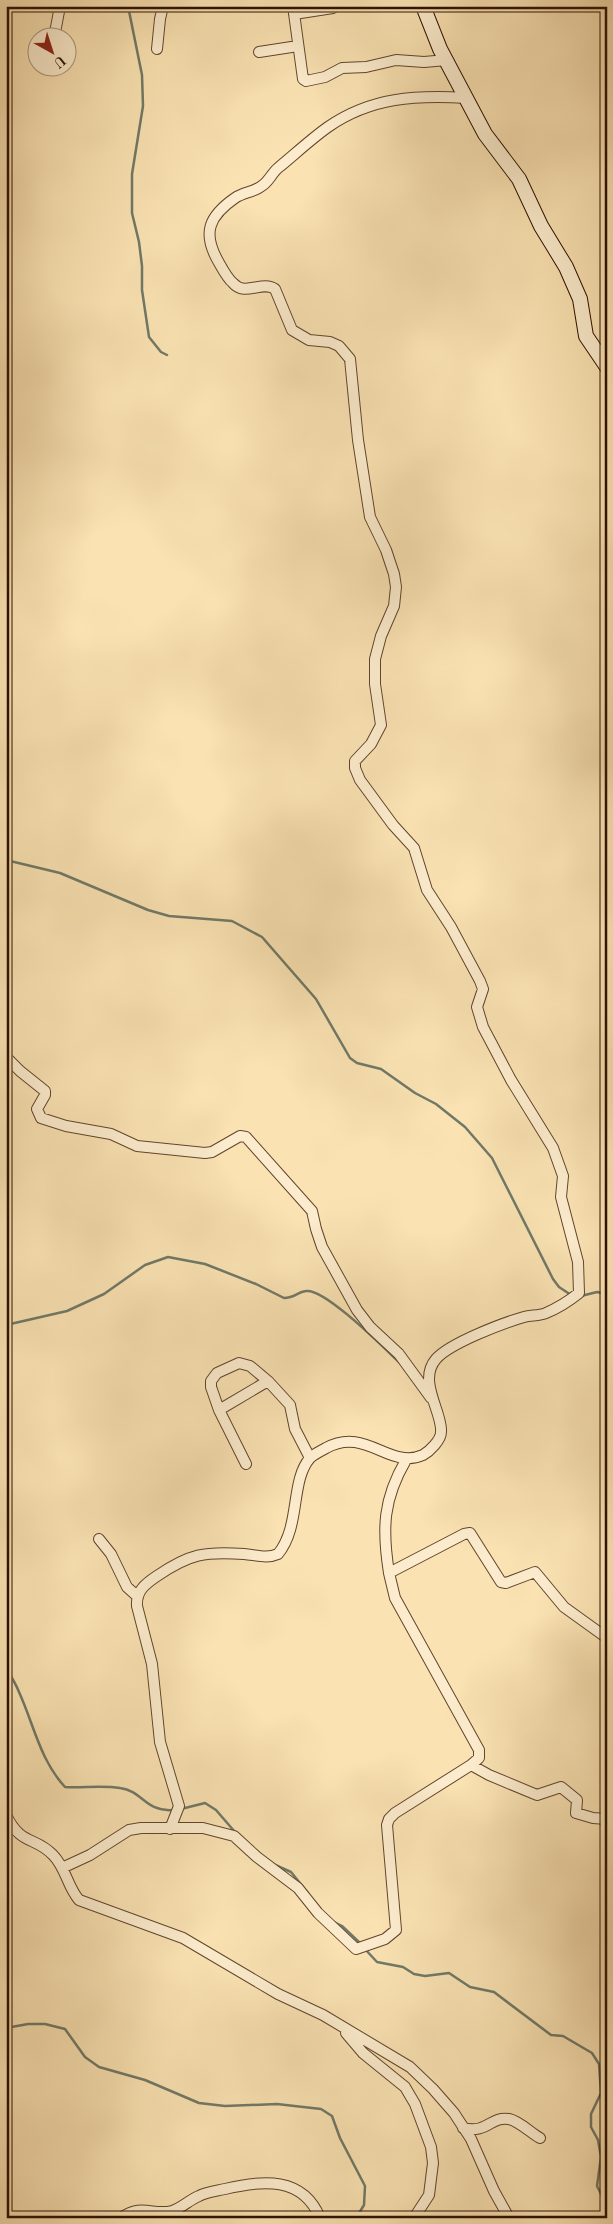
<svg xmlns="http://www.w3.org/2000/svg" width="613" height="2224" font-family="'Old Standard TT',serif">
<style>
.lines{fill:none;stroke-linecap:round;stroke-linejoin:round}
.stream{stroke:#707968;stroke-width:2.5}
.street-casing{stroke:#60452c;stroke-width:12}
.secondary-casing{stroke:#2c1100;stroke-width:16}
.street{stroke:#fceccd;stroke-width:10}
.secondary{stroke:#fceccd;stroke-width:14}
</style>
<rect width="100%" height="100%" fill="#fae2b2"/>
<filter id="stains"><feTurbulence type="fractalNoise" baseFrequency=".004" numOctaves="4"/><feColorMatrix values="0 0 0 0 .2 0 0 0 0 .09 0 0 0 0 .02 0 0 0 .5 -.17"/></filter>
<radialGradient id="worn" r=".72"><stop offset=".6" stop-color="#630" stop-opacity="0"/><stop offset="1" stop-color="#630" stop-opacity=".3"/></radialGradient>
<g class="lines">
<path class="stream" d="M128 6 142 75 143 106 132 174V213L139 242 142 266V290L149 337 161 352 167 355
M6 860 60 873 148 910 169 916 232 921 262 937 316 999 350 1058 357 1063 381 1069 415 1093 436 1104 465 1127 492 1158 553 1279 559 1287 571 1295
M581 1296 597 1292 607 1294
M6 1325 67 1311 104 1294 145 1265 168 1257 205 1264 256 1284 284 1298C295 1298 297 1292 306 1291 325 1288 385 1349 400 1363
M607 1480V1494
M6 1668C11 1676 16 1684 19 1692 34 1725 40 1760 65 1787 83 1788 102 1785 120 1788 143 1791 145 1812 173 1810
M181 1809 205 1803 216 1810 235 1832
M273 1864 291 1872 308 1893
M334 1922 342 1926 361 1944
M364 1948 377 1962 403 1967 414 1974 425 1976 449 1973 470 1987 494 1992 551 2035 563 2036 592 2053 599 2064 601 2093 591 2114V2127L598 2140 601 2157 597 2186 607 2206
M6 2028 28 2024H45L65 2029 85 2057 99 2067 145 2080 199 2103 225 2106 277 2104 321 2109 332 2116 340 2138 365 2186 364 2205 356 2218"/>
<g class="street-casing">
<path id="street" d="M293 6 303 79 306 81 325 77 342 68 366 67 396 60 424 62 447 60
M294 14 333 8
M54 38 60 6
M157 49 160 19 163 6
M259 52 298 46
M6 1057 20 1071 45 1091V1095L37 1109 41 1118 66 1126 111 1134 137 1146 205 1153 212 1152 240 1136 246 1137 312 1211 316 1229 322 1247 357 1310 370 1327 399 1354 431 1398
M219 1410 268 1381
M406 1460C383 1499 382 1529 389 1573L464 1534 470 1533 501 1582 506 1583 535 1572 564 1607 607 1638
M246 1464 219 1410 211 1387V1381L217 1373 239 1363 250 1366 268 1381 290 1405 295 1429 310 1458
M99 1539 111 1554 127 1587 137 1596
M471 1765 489 1775 537 1795 561 1787 577 1800 576 1813 593 1818 607 1819
M6 1815C21 1846 35 1836 53 1855 66 1868 67 1886 79 1900L183 1938 278 1994 323 2015 410 2067 433 2089 454 2113 471 2139 494 2191 509 2218
M170 1829 179 1806 160 1742 152 1664 137 1606C136 1591 145 1584 157 1576 189 1554 205 1551 244 1554 256 1555 267 1559 278 1554 301 1526 290 1481 310 1458 314 1454 321 1451 326 1448 366 1426 389 1470 423 1455 430 1451 441 1440 441 1432 443 1413 417 1381 436 1359 450 1343 503 1323 524 1317 531 1315 539 1316 546 1313 558 1308 569 1301 579 1293L578 1262 561 1197 563 1176 553 1148 511 1080 483 1027 477 1007 483 989 480 981 451 927 427 890 414 848 393 825 360 780 355 768V761L371 744 381 725 375 684V659L381 636 394 606 396 587 394 574 386 550 370 517 358 440 350 359 339 346 330 342 309 340 292 330 275 289C262 280 245 297 233 283 227 278 222 268 218 261 202 233 209 216 235 198 244 192 255 192 263 185 269 181 272 173 278 168 294 155 311 139 328 127 371 97 416 95 467 98
M62 1868 90 1855 129 1830 141 1828H203L234 1836 257 1857 298 1888 318 1913 356 1949 385 1939 396 1930 387 1825 389 1819 395 1813 471 1765 479 1758V1750L395 1598 389 1573
M346 2033 363 2053 405 2087 415 2104 431 2147 433 2163 429 2195 414 2218
M463 2128C488 2134 490 2116 509 2119 519 2121 531 2133 540 2138
M121 2218C142 2203 153 2216 172 2211 182 2208 189 2200 199 2196 206 2192 216 2191 225 2189 262 2180 303 2176 320 2218"/>
</g>
<g class="secondary-casing">
<path id="secondary" d="M423 6 440 49 485 134 519 179 541 226 566 267 580 299 586 336 607 367"/>
</g>
<use href="#street" class="street"/>
<use href="#secondary" class="secondary"/>
</g>
<rect width="613" height="2224" fill="none" stroke="#fae2b2" stroke-width="25"/>
<rect x="8" y="8" width="598" height="2209" fill="none" stroke="#2c1100" stroke-width="2.5"/>
<rect x="12" y="12" width="588" height="2199" fill="none" stroke="#2c1100"/>
<g transform="translate(52 52) rotate(141)"><circle r="24" fill="#fceccd" stroke="#a9947b"/>
<path d="M0-4L9 19L0 12L-9 19Z" fill="#8f2418"/>
<text y="-8" font-size="14" font-weight="bold" text-anchor="middle" fill="#2c1100">U</text>
</g>
<rect width="100%" height="100%" filter="url(#stains)"/>
<rect width="100%" height="100%" fill="url(#worn)"/>
</svg>
